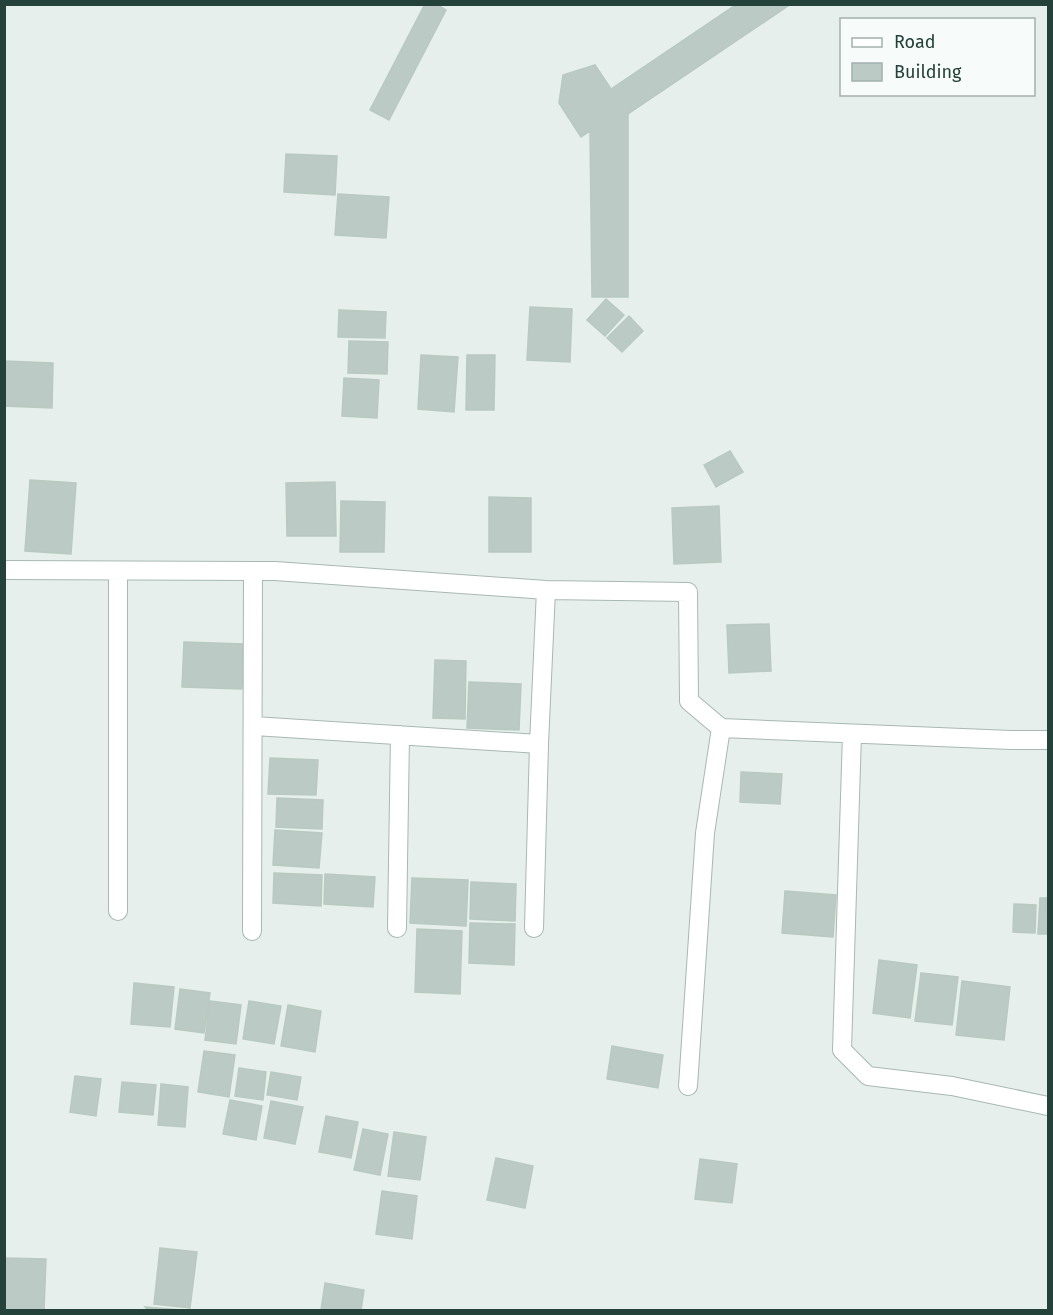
<svg xmlns="http://www.w3.org/2000/svg" width="1053" height="1315" font-family="'Fira Sans',sans-serif">
<style>
.building{fill:#bbcac4;stroke:#b8c9c2;stroke-width:1.5}
.lines{fill:none;stroke-linecap:round;stroke-linejoin:round}
.street-casing{stroke:#a8b8b2;stroke-width:20}
.street{stroke:#fff;stroke-width:18}
</style>
<rect width="100%" height="100%" fill="#e6efeb"/>
<path class="building" d="M425 4H436L446 10 389 120 370 110Z
M737 4 788 6 628 114V297H592L590 131 581 137 559 103 563 75 595 65 611 89Z
M286 154 337 156 335 195 284 192Z
M338 194 389 197 386 238 335 235Z
M606 299 624 315 605 336 587 320Z
M530 307 572 309 570 362 527 360Z
M339 310 386 312 385 338 338 337Z
M629 316 643 331 622 352 607 338Z
M349 341 388 342 387 374 348 373Z
M421 355 458 357 454 412 418 409Z
M467 355H495L494 410H466Z
M4 361 53 363 52 408 4 406Z
M344 378 379 380 377 418 342 416Z
M730 451 743 472 716 487 704 465Z
M30 480 76 483 71 554 25 551Z
M335 482 336 536H287L286 483Z
M489 497 531 498V552H489Z
M341 501 385 502 384 552H340Z
M719 506 721 562 674 564 672 508Z
M769 624 771 671 729 673 727 625Z
M184 642 244 644 242 689 182 687Z
M435 660 466 661 465 719 433 718Z
M469 682 521 684 519 730 467 728Z
M270 758 318 760 316 795 268 794Z
M741 772 782 774 780 804 740 802Z
M277 798 323 800 322 829 276 827Z
M275 830 322 833 319 868 273 865Z
M274 873 322 875 321 906 273 903Z
M325 874 375 877 373 907 324 904Z
M412 878 468 880 466 926 410 923Z
M471 882 516 884 515 921 470 919Z
M785 891 836 895 833 937 782 933Z
M1040 898H1048V934H1038Z
M1014 904 1036 905 1035 933 1013 932Z
M470 923 515 924 514 965 469 963Z
M417 929 462 931 460 994 415 992Z
M879 960 917 965 910 1018 873 1013Z
M921 973 958 977 952 1025 915 1021Z
M962 981 1010 987 1004 1040 956 1035Z
M134 983 174 987 170 1027 131 1024Z
M180 989 210 993 204 1033 175 1029Z
M210 1001 241 1005 236 1044 205 1040Z
M249 1001 281 1006 274 1044 243 1039Z
M288 1005 321 1011 315 1052 281 1046Z
M612 1046 663 1055 658 1088 607 1079Z
M204 1051 235 1055 229 1097 198 1092Z
M239 1068 266 1072 263 1100 235 1096Z
M271 1072 301 1077 297 1100 267 1095Z
M75 1076 101 1079 96 1116 70 1112Z
M122 1082 156 1085 153 1115 119 1112Z
M161 1084 188 1087 185 1127 158 1125Z
M230 1100 262 1106 256 1140 223 1134Z
M271 1101 303 1107 295 1144 264 1138Z
M326 1116 358 1122 351 1158 319 1152Z
M363 1129 388 1134 380 1175 354 1170Z
M394 1132 426 1137 420 1180 388 1176Z
M496 1158 533 1166 525 1208 487 1200Z
M700 1159 737 1164 732 1203 695 1199Z
M382 1191 417 1196 412 1239 376 1234Z
M160 1248 197 1252 190 1308 154 1304Z
M4 1258 46 1259 44 1310H4Z
M325 1283 364 1290 361 1310H321Z
M145 1307 182 1310H148Z"/>
<g class="lines">
<g class="street-casing">
<path id="street" d="M4 570 275 571 546 590 688 592 689 701 721 728 1011 740H1048
M253 726 539 744
M852 734 842 1050 868 1076 952 1086 1048 1106
M118 911V571
M397 928 400 735
M534 928 539 744 546 590
M252 931 253 571
M688 1086 705 833 721 728"/>
</g>
<use href="#street" class="street"/>
</g>
<rect width="1053" height="1315" fill="none" stroke="#24423a" stroke-width="12"/>
<rect x="840" y="18" width="195" height="78" fill="#f7fbf9" stroke="#a3b1ad" stroke-width="1.5"/>
<rect x="852" y="38" width="30" height="9" fill="#ffffff" stroke="#a3b1ad" stroke-width="1.5"/>
<text x="894" y="48" font-size="18" fill="#24423a">Road</text>
<rect x="852" y="63" width="30" height="18" fill="#bbcac4" stroke="#a3b1ad" stroke-width="1.5"/>
<text x="894" y="78" font-size="18" fill="#24423a">Building</text>
</svg>
